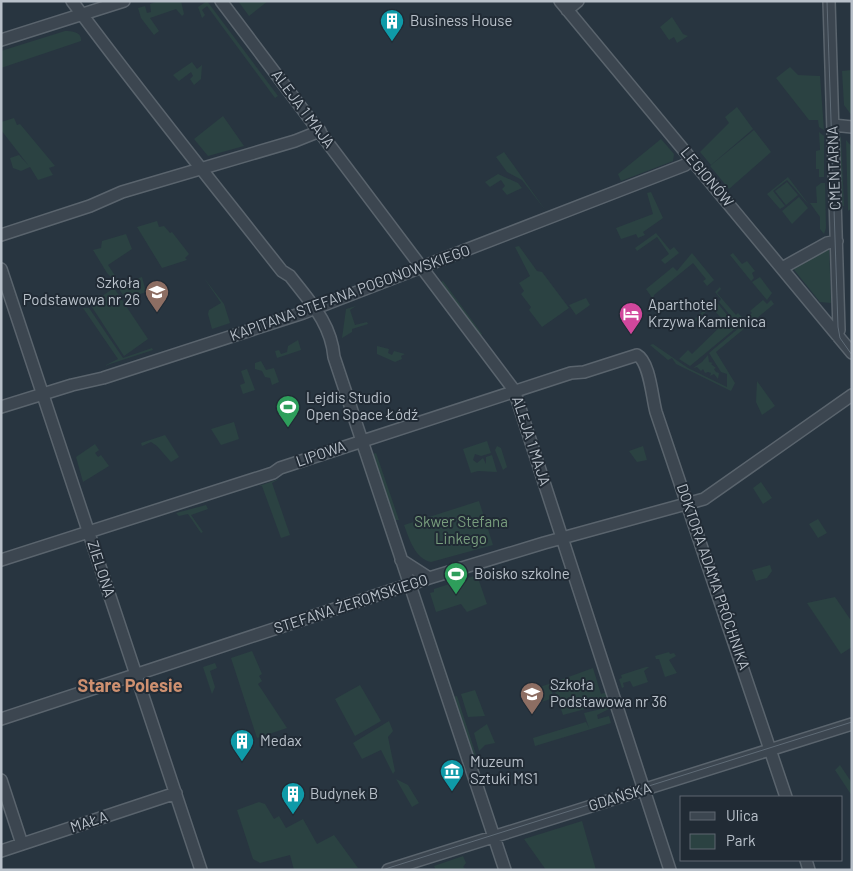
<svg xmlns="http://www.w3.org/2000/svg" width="853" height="871" font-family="Barlow,sans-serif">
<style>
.green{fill:#2b4242}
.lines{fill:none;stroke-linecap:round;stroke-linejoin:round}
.minor-casing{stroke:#5a646d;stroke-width:14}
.minor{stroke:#3c4650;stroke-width:11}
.tram{stroke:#5f6b76;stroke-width:1}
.labels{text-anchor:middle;stroke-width:4;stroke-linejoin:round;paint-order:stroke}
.poi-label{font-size:15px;fill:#b9c1ca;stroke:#212b35;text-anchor:start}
.street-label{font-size:15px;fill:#b9c1ca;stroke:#212b35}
.park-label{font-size:15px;fill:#799e7e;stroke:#212b35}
.quarter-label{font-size:18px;font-weight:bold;fill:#ce9070;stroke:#212b35}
</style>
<rect width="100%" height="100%" fill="#283540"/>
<path class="green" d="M158 1H181L184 14 182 16 176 9 150 18 159 31 154 35 141 18 138 8 145 6 147 13 151 12 150 4Z
M207 1 278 96 275 98 207 6 202 10 205 15 202 18 198 7Z
M238 1H268L249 16Z
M672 17 683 34 688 36 677 43 674 37 669 40 660 27Z
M65 31C72 31 82 32 81 41L1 68V51Z
M192 62 197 69 202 65 201 79 194 85 190 79 193 76 191 72 179 81 173 75Z
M790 67 798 75 820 76 824 130 819 127 818 120H809L776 78Z
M852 70V116L844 105 842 71Z
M737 107 753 129 711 165 700 152 729 123 725 117Z
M223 116 244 146 208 156 194 139Z
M14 118 17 125 20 124 55 166 49 168 53 175 38 180 30 167 21 171 13 168 10 158 19 155 29 166 1 130V122Z
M754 130 771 152 729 189 710 166Z
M819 132 824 136V177H819V169H816V151L820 150Z
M841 137 844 206H841L838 138Z
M661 139 674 154 673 161 621 181 618 174Z
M846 140 852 147V208L848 211Z
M504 152 546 211 522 180 507 172 496 157Z
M498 174 518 183 522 188 507 195 502 189 505 186 501 180 490 187 485 182Z
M788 177 810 206 787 180 773 191 785 206 780 209 767 194Z
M787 182 798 195 786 205 775 191Z
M821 183H825L826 228 824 234 820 229V217L810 203H817L816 187Z
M651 192 663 218 643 232 645 235 638 238 636 234 621 239 616 228 653 214 647 193Z
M799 197 808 208 792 224 782 211Z
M157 221 159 227 164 226 170 233 172 232 189 254 185 258 187 260 162 268 137 227Z
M656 233 670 250 674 247 679 253 665 264 661 260 669 254 657 237 637 251 635 248Z
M126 234 132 249 108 265 118 280 115 281 107 273 93 250 101 248 102 241Z
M519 246 537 271 542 272 569 308 542 327 529 310 531 307 521 294 524 291 519 283 530 276 515 247Z
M829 246 831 303 820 302 791 266Z
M692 253 714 280 707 286 703 281 706 279 693 263 654 295 653 299 646 289 673 267 677 271Z
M733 253 742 264 747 261 755 271 752 273 754 278 751 281 730 255Z
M142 277 146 292 126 299 116 285Z
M760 277 772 293 767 300 752 282Z
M204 278 224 304 230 323 212 329 208 314 209 310 221 303Z
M443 281 482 334 480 336 441 282Z
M720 287 721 289 717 293 736 315 738 313 744 319 752 313 750 311 763 300 767 304 771 300 774 304 716 352 735 383 731 391 676 364 672 358 668 360 650 345 653 344 688 368 727 387V374L721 372 709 353 740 327 719 302 721 299 715 292Z
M114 288 148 339 124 356 90 304Z
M586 298 590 305 576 315 569 305Z
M706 300 710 304 715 300 737 327 690 366 679 359 688 350 692 354 725 322 711 307 695 322 694 320 703 311 699 306Z
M356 306 350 310 355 325 367 322 368 324 352 329V332L342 338 346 309Z
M83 308H89L123 358 152 348 153 350 104 366 118 359Z
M298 340 301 350 277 358 275 351 279 350 281 354 287 352 288 346Z
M377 346 389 349 388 353 392 355 394 351 405 354 401 356 402 359 395 362 377 354Z
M708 355 709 362 713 363 711 364 716 368 714 369 716 372 719 373 718 379 714 374 710 376 711 373 708 372 705 373 703 369 701 371 697 367 693 368 702 362Z
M261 361 266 370 274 368 279 382 272 385 270 378 265 377 262 371 255 369V363Z
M247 369 255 390 243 394 240 385 245 383 241 371Z
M757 381 775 406 762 415 756 402Z
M234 422 239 439 221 445 211 429Z
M165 435 179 457 171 462 157 446 151 442 142 446 141 443Z
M487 441 491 453 481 456 475 454 473 460 477 463 483 458 486 464V457L492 455 497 472 478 471 471 473 463 449Z
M95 444 99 450 95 453 98 457 101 455 109 466 83 482 76 457Z
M497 446 501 448 507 467 503 470 495 450Z
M643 446 647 460 637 462 629 451Z
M376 453 399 520H395L373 454Z
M279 479 272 483 290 535 281 538 262 486H259Z
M761 482 772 498 763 504 753 488Z
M479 501 493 545 431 562C415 559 409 538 404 525Z
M206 505 208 509 191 515 203 532 201 533 188 514 179 516 176 513Z
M818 519 827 533 818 538 809 524Z
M770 565 772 571 767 578 756 581 752 570Z
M477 575 487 604 467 612 461 604 436 612 430 593 434 592V589Z
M835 597 852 622V647L841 654 807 603Z
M252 651 262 674 259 676 262 681 258 684 287 728 257 738 231 658Z
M669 652 670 654 674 653 676 656 669 660 677 673 665 677 659 659H656L655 656Z
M215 663 217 668 210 671 215 687 212 694 203 667Z
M646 667H649L644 671 648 682 633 687 630 681 623 683 624 687 622 688 619 679 622 678 621 675Z
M593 668 601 694 606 692 608 697 605 698 611 708 597 715 598 719 609 716 611 723 535 746 533 738 586 722 589 728 584 713 601 709 600 705 563 715 552 683Z
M549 684 554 698 528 706 523 692Z
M360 685 381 721 355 736 335 699Z
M475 690 485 716 468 717 461 694Z
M457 696 476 755 473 757 453 697Z
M389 721 393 731 388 737 395 771 393 774 381 750 362 759 353 743Z
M487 724 495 743 485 745 479 751 474 733Z
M840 765 852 783V796L835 770Z
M396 779 408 785 419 803 412 807Z
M259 802 265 804 274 819 279 816 286 828 303 819 317 844 334 835 358 868 294 870 290 855 260 863 253 859 237 810Z
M582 821 596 870H546L524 839Z
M463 856 466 863 463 867 468 870H436L434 866Z"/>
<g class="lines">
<g class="minor-casing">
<path id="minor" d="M72 1C140 93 212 182 282 271L290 276C310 302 331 323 334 357L505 870
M221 1 514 390 670 870
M560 1 852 353
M829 1 839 330 837 335
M567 10 578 1
M1 40 124 1
M833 125 852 127
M1 235 90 206 122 192 295 141 320 131
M782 268 827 243 837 241
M1 269 201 870
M1 407 72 385 103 378 303 313 685 165 692 159
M1 560 254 479 273 473 280 468 571 373 584 372 637 355C650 362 652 398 656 412L786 797
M401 560 429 578
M1 719 429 578 544 543 704 499 852 395
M1 780 22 844
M1 851 176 793
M806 860 809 870
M388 870 852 724"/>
</g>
<use href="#minor" class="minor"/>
<path class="tram" d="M827 1 838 327 840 338 852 355
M382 870 852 722"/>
</g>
<defs>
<g id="building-pin" transform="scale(1.25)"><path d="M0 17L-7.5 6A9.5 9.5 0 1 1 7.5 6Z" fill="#0f9aa8" stroke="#212b35"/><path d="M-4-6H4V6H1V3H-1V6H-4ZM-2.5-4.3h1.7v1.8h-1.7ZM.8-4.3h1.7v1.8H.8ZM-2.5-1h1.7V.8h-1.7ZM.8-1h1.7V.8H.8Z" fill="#fff"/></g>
<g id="school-pin" transform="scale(1.25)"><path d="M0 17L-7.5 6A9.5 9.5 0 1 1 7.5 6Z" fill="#8d6e63" stroke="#212b35"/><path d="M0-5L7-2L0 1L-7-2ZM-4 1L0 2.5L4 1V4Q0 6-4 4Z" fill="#fff"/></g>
<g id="hotel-pin" transform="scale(1.25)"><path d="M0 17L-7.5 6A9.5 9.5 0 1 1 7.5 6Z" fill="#d1479c" stroke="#212b35"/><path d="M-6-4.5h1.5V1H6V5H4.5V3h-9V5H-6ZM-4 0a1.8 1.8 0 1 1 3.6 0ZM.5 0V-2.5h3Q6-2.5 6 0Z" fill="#fff"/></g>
<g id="stadium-pin" transform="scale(1.25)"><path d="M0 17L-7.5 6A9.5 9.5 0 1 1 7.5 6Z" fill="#2e9e5b" stroke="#212b35"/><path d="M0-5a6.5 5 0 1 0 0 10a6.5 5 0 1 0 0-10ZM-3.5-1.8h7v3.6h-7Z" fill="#fff"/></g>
<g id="museum-pin" transform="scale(1.25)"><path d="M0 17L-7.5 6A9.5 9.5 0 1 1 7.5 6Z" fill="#0f9aa8" stroke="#212b35"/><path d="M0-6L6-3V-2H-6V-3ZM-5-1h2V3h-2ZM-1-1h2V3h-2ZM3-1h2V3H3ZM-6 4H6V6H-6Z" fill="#fff"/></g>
</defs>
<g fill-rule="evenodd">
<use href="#building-pin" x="392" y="21"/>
<use href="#school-pin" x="157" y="292"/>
<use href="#hotel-pin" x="631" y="314"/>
<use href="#stadium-pin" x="288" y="407"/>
<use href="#stadium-pin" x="456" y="574"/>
<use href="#school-pin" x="532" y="694"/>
<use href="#building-pin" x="242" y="741"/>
<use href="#museum-pin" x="452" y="771"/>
<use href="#building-pin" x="293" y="794"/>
</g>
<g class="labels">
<g class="poi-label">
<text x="410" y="26">Business House</text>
<text x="140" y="288" text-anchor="end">Szkoła<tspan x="140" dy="17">Podstawowa nr 26</tspan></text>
<text x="648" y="310">Aparthotel<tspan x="648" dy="17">Krzywa Kamienica</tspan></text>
<text x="306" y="403">Lejdis Studio<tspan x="306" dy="17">Open Space Łódź</tspan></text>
<text x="474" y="579">Boisko szkolne</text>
<text x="550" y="690">Szkoła<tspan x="550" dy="17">Podstawowa nr 36</tspan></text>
<text x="260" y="746">Medax</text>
<text x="470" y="767">Muzeum<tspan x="470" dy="17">Sztuki MS1</tspan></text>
<text x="310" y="799">Budynek B</text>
</g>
<g class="street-label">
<text transform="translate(303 109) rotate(53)" y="5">ALEJA 1 MAJA</text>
<text transform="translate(834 168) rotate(-92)" y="5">CMENTARNA</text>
<text transform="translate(707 177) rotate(50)" y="5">LEGIONÓW</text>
<text transform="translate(350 293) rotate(-20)" y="5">KAPITANA STEFANA POGONOWSKIEGO</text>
<text transform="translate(531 441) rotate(72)" y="5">ALEJA 1 MAJA</text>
<text transform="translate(321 454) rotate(-19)" y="5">LIPOWA</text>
<text transform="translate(101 569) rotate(72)" y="5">ZIELONA</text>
<text transform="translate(713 577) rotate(71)" y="5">DOKTORA ADAMA PRÓCHNIKA</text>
<text transform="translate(351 604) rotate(-18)" y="5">STEFANA ŻEROMSKIEGO</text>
<text transform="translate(620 797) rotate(-17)" y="5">GDAŃSKA</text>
<text transform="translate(89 822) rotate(-18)" y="5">MAŁA</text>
</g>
<g class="park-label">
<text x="461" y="527">Skwer Stefana<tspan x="461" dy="17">Linkego</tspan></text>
</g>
<g class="quarter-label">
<text x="130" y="692">Stare Polesie</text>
</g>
</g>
<rect width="853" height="871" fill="none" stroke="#b9c1ca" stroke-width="5"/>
<rect x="680" y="796" width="162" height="65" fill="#212b35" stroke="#5e6771"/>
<rect x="690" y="812" width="25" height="8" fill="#3c4650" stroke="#5e6771"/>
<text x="726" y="821" font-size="15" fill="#b9c1ca">Ulica</text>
<rect x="690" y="834" width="25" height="15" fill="#2b4242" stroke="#5e6771"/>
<text x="726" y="846" font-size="15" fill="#b9c1ca">Park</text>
</svg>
